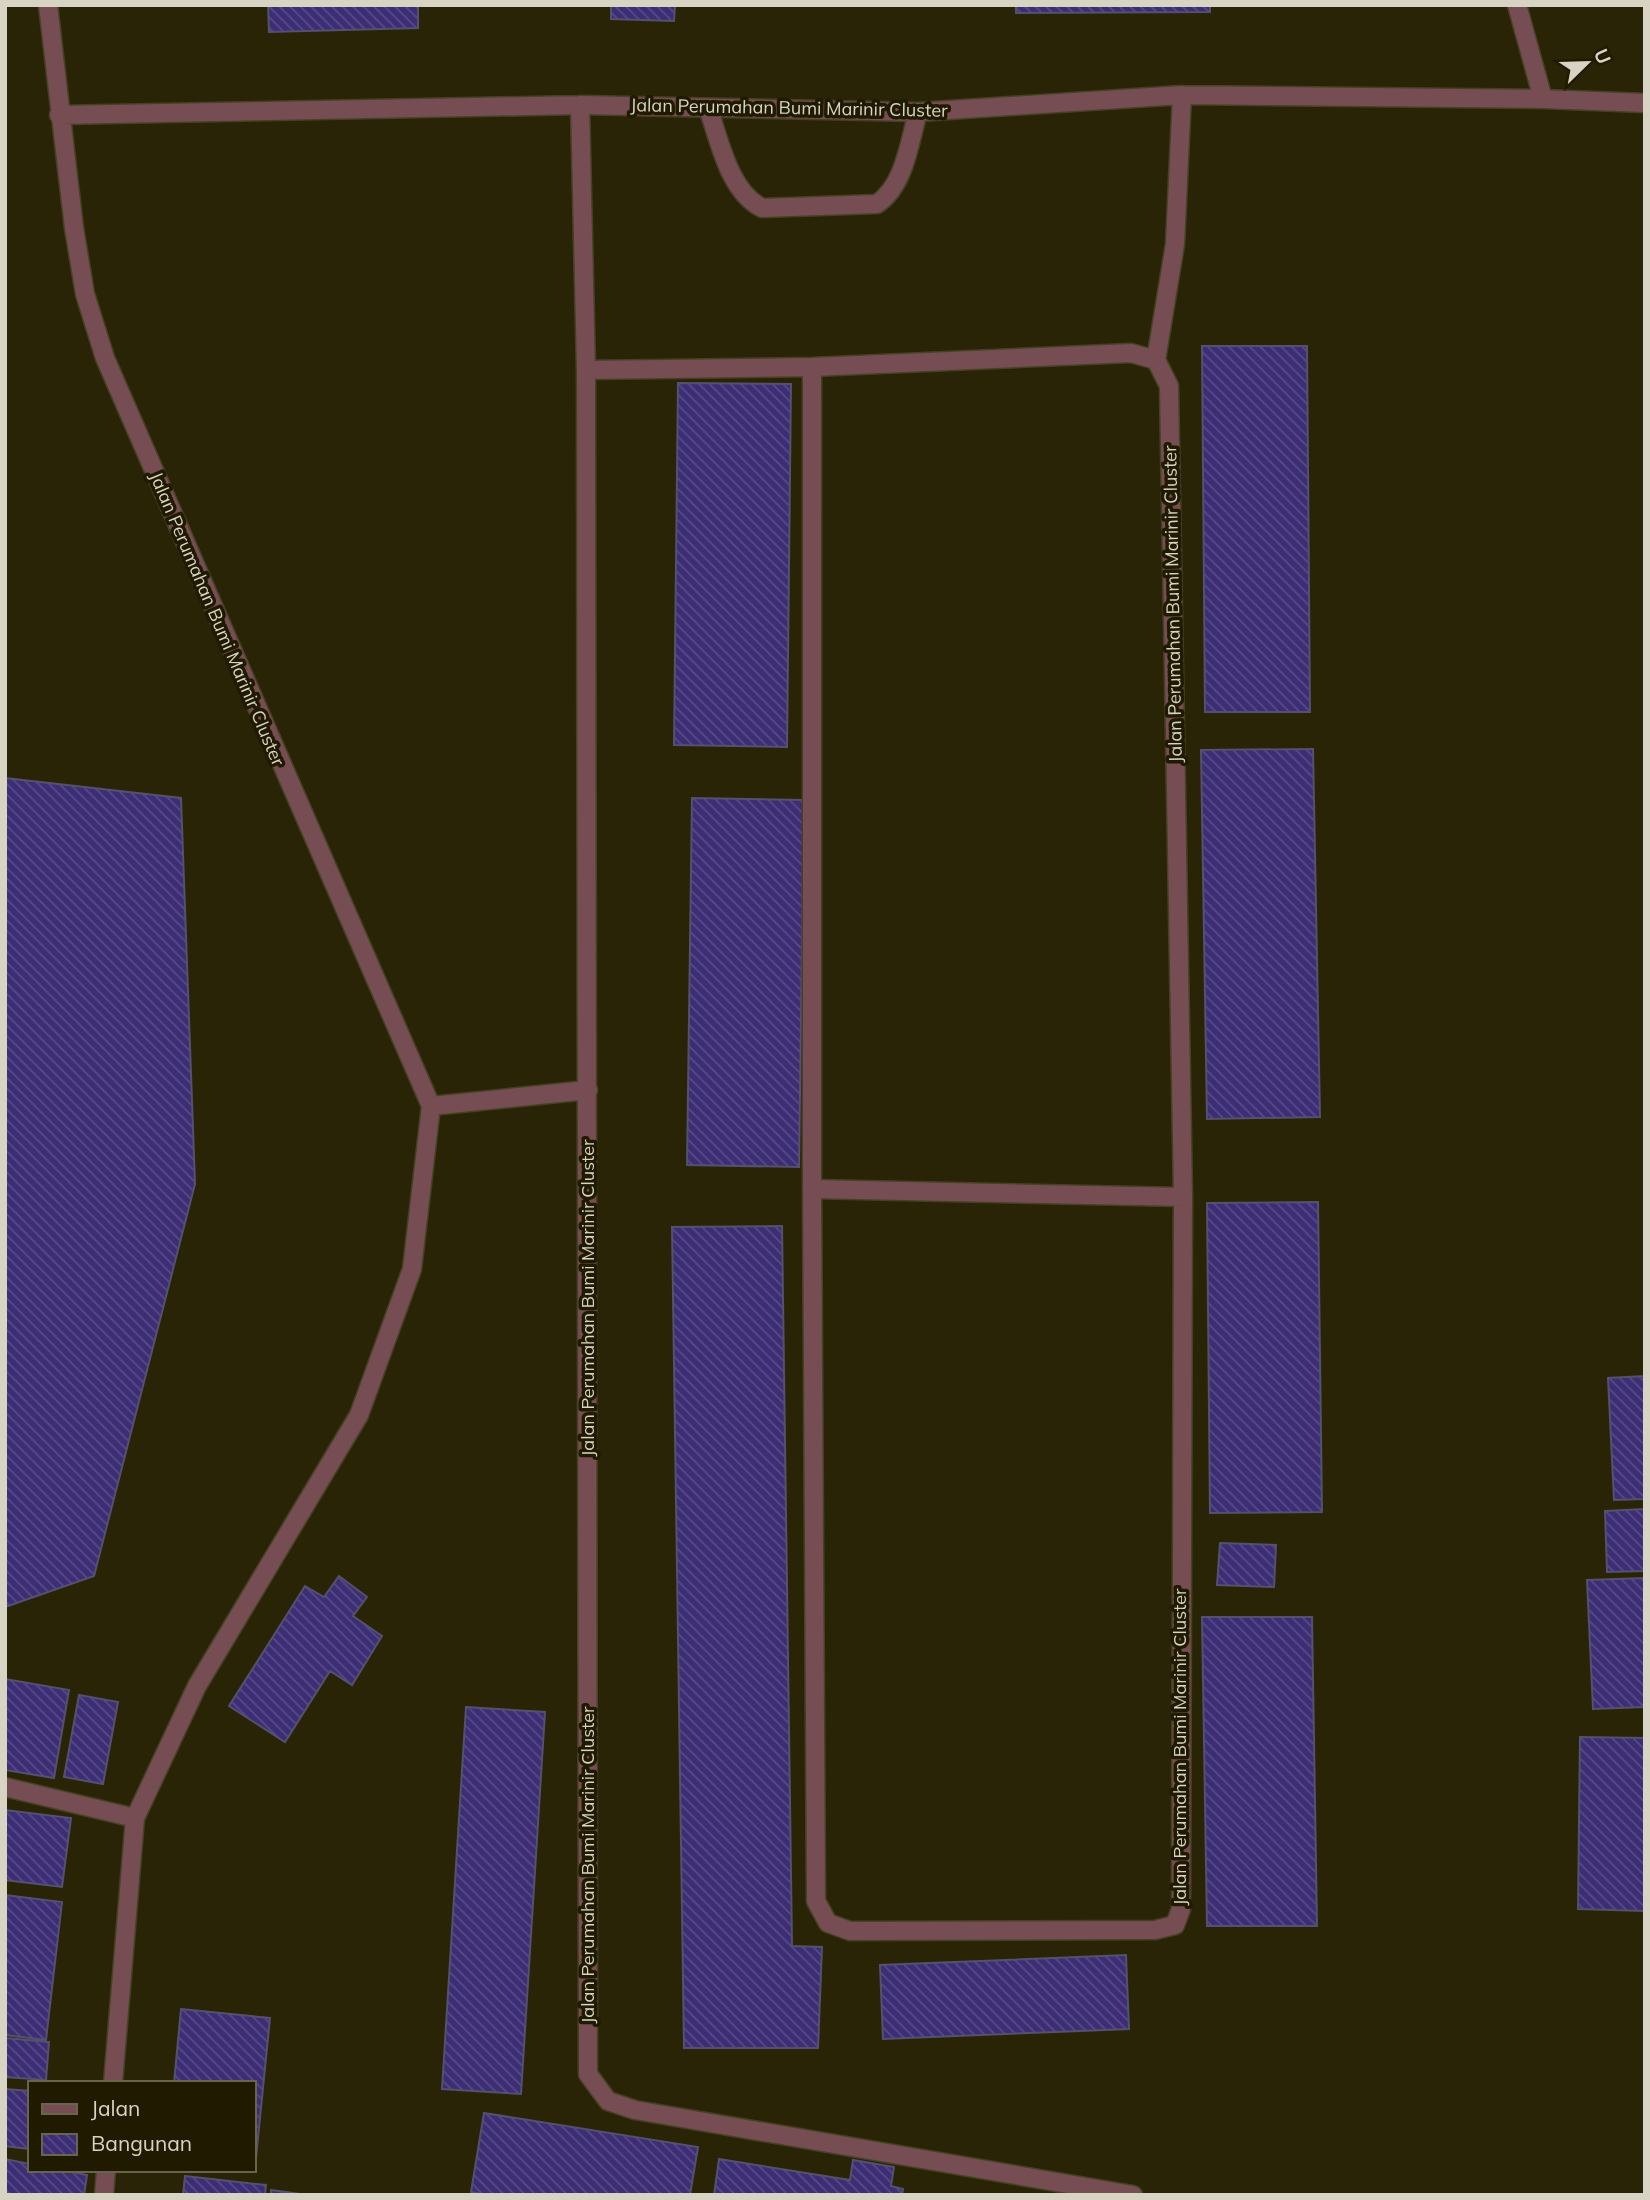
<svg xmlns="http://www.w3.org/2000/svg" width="1650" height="2200" font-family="Mulish,sans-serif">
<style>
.building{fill:url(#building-back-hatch);stroke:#53516d;stroke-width:2}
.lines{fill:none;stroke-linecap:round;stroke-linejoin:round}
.service-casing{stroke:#464025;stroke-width:21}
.minor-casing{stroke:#464025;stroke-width:21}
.service{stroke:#754d52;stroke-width:18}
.minor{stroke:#754d52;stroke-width:18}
.labels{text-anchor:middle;stroke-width:7;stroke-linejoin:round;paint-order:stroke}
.street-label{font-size:18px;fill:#d7d4c4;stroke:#201a00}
</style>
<defs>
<pattern id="building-back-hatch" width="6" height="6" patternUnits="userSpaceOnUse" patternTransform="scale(1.75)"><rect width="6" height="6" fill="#3c2d75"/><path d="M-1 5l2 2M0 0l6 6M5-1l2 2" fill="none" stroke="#574b87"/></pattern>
</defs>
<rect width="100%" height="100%" fill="#2a2407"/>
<path class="building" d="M268 5H418V28L269 32Z
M611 5H675L674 21 611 19Z
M1016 5H1210V12L1016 13Z
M1202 346H1307L1310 712H1205Z
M678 383 791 384 787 747 674 745Z
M1313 749 1320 1117 1207 1119 1201 750Z
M5 778 181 798 195 1184 94 1576 5 1607Z
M692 798 804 800 799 1167 687 1165Z
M1318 1202 1322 1512 1210 1513 1207 1203Z
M782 1226 792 1946 822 1947 818 2048H684L672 1227Z
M1645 1376V1499L1614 1500 1608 1378Z
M1645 1509V1571L1607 1572 1605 1511Z
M1220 1543 1276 1545 1274 1587 1217 1585Z
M339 1576 367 1597 353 1616 382 1636 352 1685 330 1671 285 1742 229 1706 305 1586 324 1597Z
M1645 1578V1707L1593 1709 1587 1580Z
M1202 1617H1312L1317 1926H1207Z
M5 1679 69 1690 54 1778 5 1770Z
M79 1695 118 1702 103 1784 64 1777Z
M466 1707 545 1712 521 2094 442 2089Z
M1580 1737 1645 1738V1911L1578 1909Z
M5 1810 71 1818 62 1887 5 1880Z
M5 1895 62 1902 46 2040 5 2035Z
M1126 1955 1129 2029 883 2039 880 1965Z
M181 2009 270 2018 255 2168 254 2083H174Z
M5 2038 49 2042 46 2080 5 2077Z
M5 2089 30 2091V2149L5 2146Z
M484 2113 698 2147 690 2195H486L471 2192Z
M5 2159 30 2164V2170H63L87 2175 84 2195H5Z
M719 2159 850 2180 853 2160 894 2167 891 2186 903 2189 902 2195H714Z
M185 2176 266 2185 265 2195H183Z
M271 2190 308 2195H271Z"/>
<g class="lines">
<g class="service-casing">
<path id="service" d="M5 1787 135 1818"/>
</g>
<g class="minor-casing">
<path id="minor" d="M48 5 74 228 85 294 105 358 431 1106 412 1269 359 1415 197 1686 135 1818 113 2083
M1517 5 1543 99
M580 105 586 370 588 2074 608 2101 635 2110 1133 2195
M708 108C720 142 729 191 762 208L877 204C905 185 909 143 918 112
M59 115 580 105 918 112 1182 95 1543 99 1645 103
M1156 360 1175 244 1182 95
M586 370 812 367 1131 353 1156 360 1169 386 1183 1197 1181 1909 1175 1925 1155 1930 850 1931 828 1923 816 1901 812 1189V367
M431 1106 588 1090
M812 1189 1183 1197
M104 2195 106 2170"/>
</g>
<use href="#service" class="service"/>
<use href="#minor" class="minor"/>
</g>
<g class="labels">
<g class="street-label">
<text transform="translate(789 108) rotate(1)" y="6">Jalan Perumahan Bumi Marinir Cluster</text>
<text transform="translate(1173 604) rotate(-91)" y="6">Jalan Perumahan Bumi Marinir Cluster</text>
<text transform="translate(217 619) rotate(67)" y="6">Jalan Perumahan Bumi Marinir Cluster</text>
<text transform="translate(588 1298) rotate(-90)" y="6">Jalan Perumahan Bumi Marinir Cluster</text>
<text transform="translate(1180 1747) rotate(-90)" y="6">Jalan Perumahan Bumi Marinir Cluster</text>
<text transform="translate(588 1865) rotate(-90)" y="6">Jalan Perumahan Bumi Marinir Cluster</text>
</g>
</g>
<rect width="1650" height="2200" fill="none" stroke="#d7d4c4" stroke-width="14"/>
<rect x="28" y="2081" width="228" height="91" fill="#201a00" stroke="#69644e" stroke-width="2"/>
<rect x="42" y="2104" width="35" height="10" fill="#754d52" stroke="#69644e" stroke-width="2"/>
<text x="91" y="2116" font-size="21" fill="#d7d4c4">Jalan</text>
<rect x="42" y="2134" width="35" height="21" fill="url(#building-back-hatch)" stroke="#69644e" stroke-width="2"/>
<text x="91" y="2151" font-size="21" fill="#d7d4c4">Bangunan</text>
<g transform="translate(1587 63) rotate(67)" stroke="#201a00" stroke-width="5" paint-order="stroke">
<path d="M0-5L12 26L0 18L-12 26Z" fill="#d7d4c4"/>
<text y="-10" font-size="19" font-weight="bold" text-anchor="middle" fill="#d7d4c4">U</text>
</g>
</svg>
